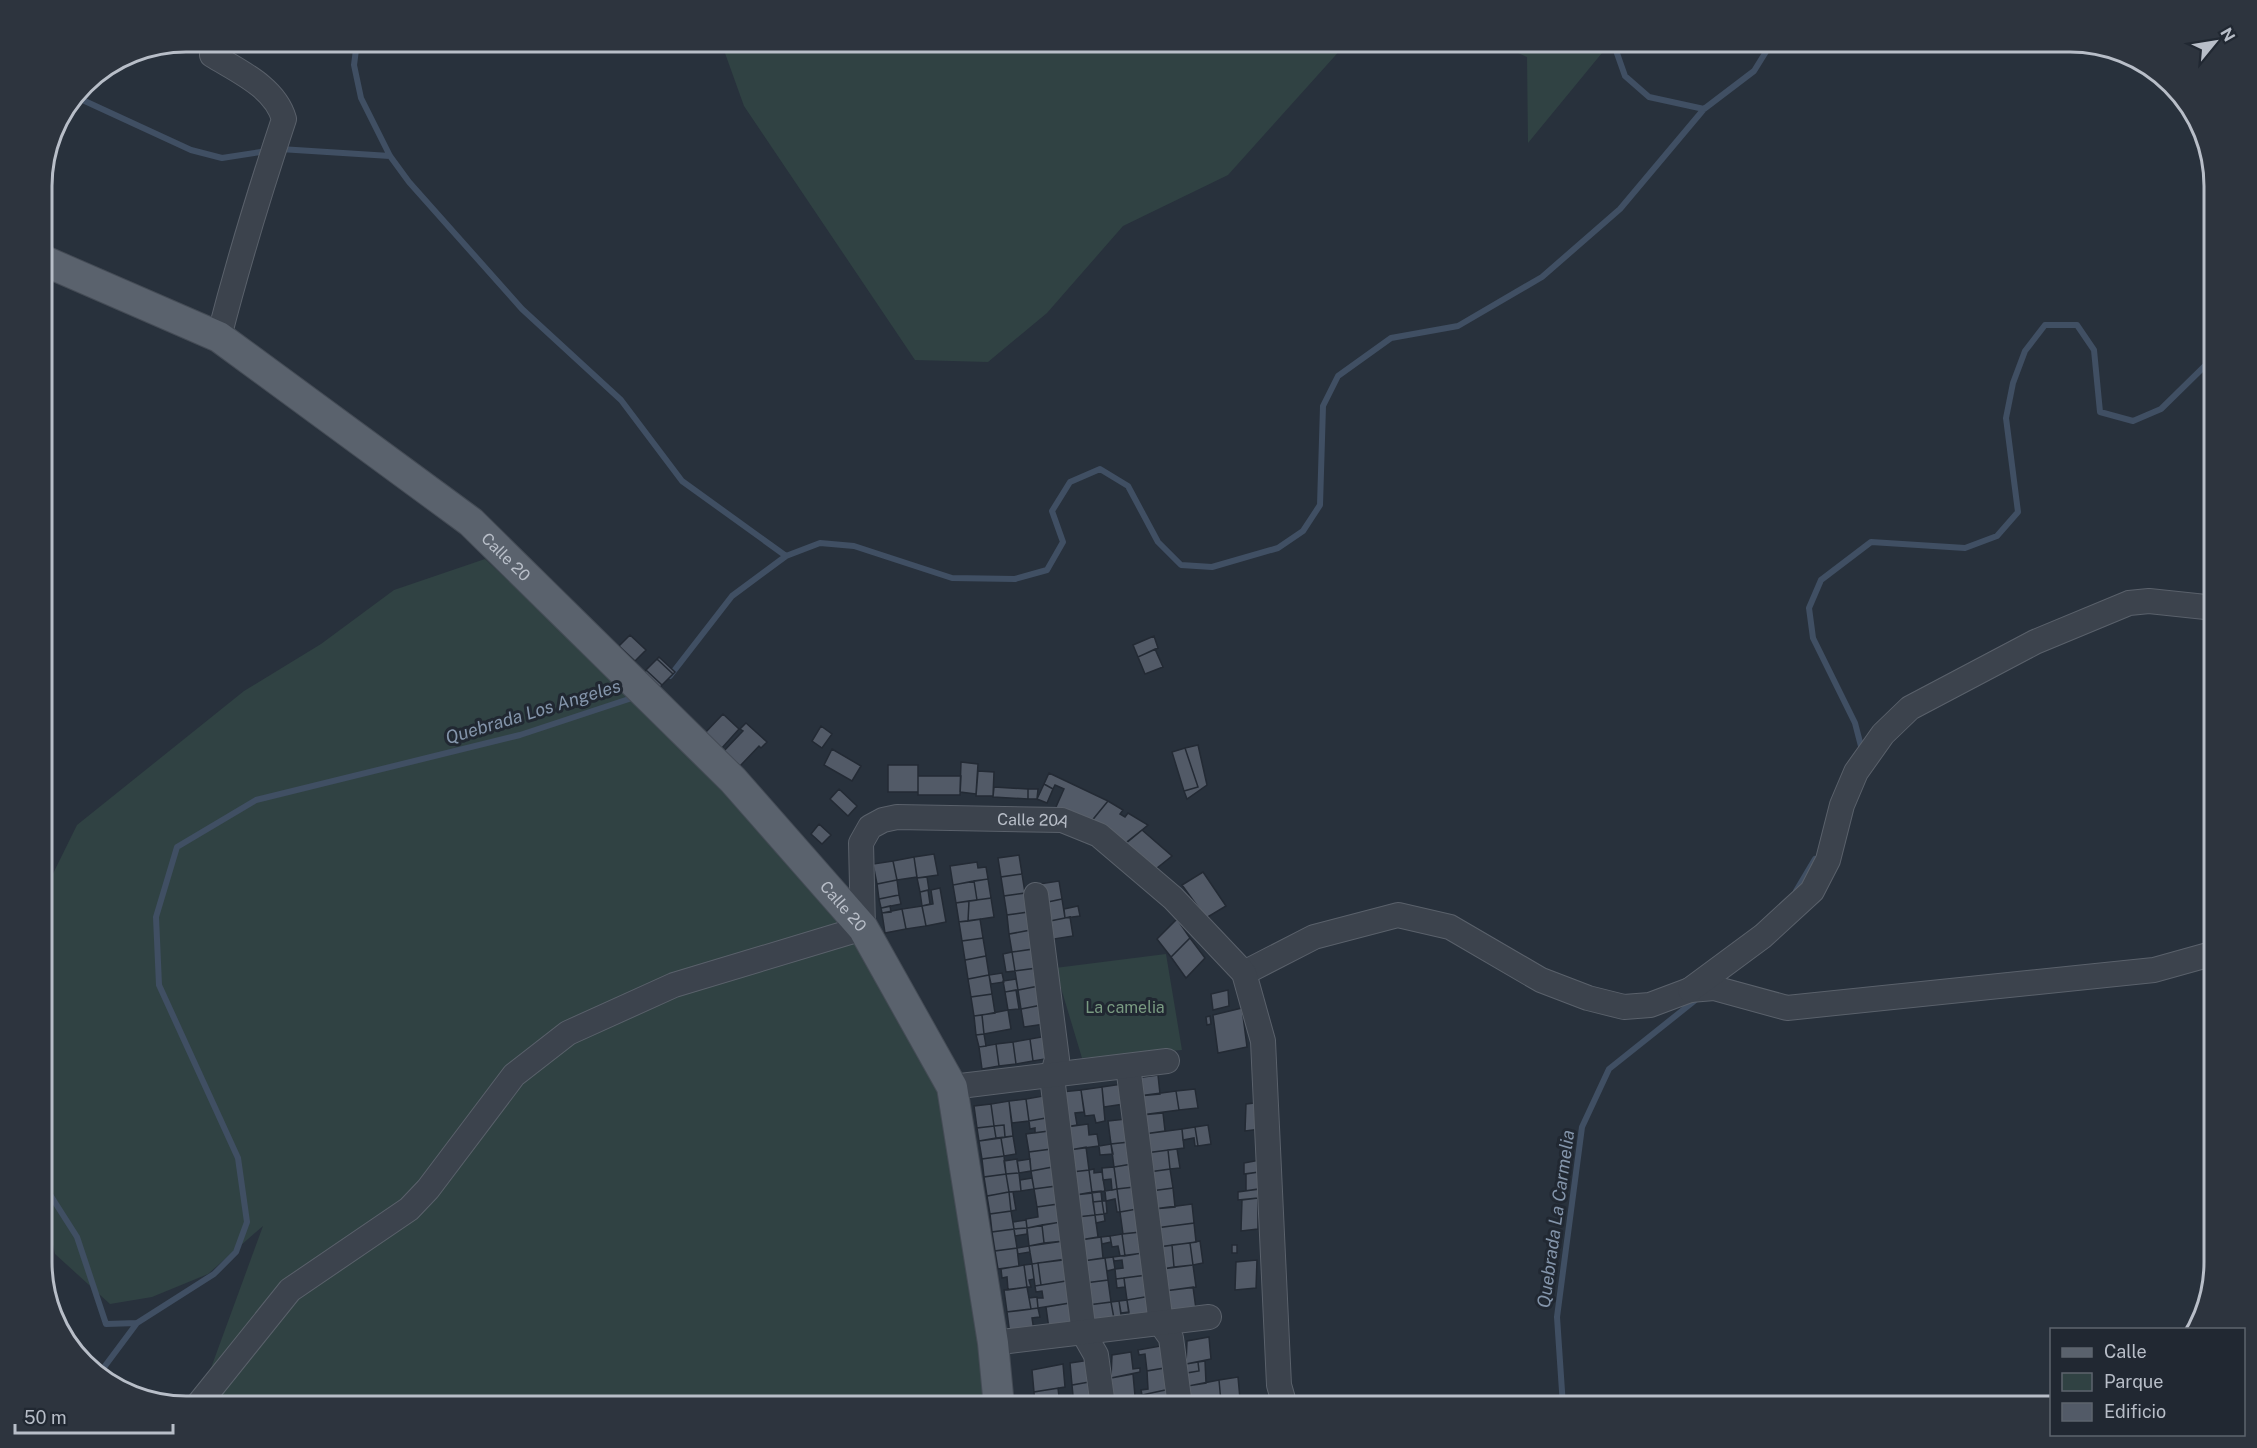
<svg xmlns="http://www.w3.org/2000/svg" width="2257" height="1448" font-family="'Public Sans',sans-serif">
<style>
.green{fill:#304243}
.lines{fill:none;stroke-linecap:round;stroke-linejoin:round}
.stream{stroke:#404f63;stroke-width:6}
.building{fill:#525a67;stroke:#232a34;stroke-width:1.5}
.minor-casing{stroke:#5a616b;stroke-width:26}
.major-casing{stroke:#454c56;stroke-width:32}
.minor{stroke:#3c434d;stroke-width:24}
.major{stroke:#5a626d;stroke-width:30}
.labels{text-anchor:middle;stroke-width:6;stroke-linejoin:round;paint-order:stroke}
.street-label{font-size:16px;fill:#b8bec8;stroke:#212832}
.park-label{font-size:16px;fill:#799a81;stroke:#212832}
.water-label{font-size:18px;font-style:italic;fill:#8495ab;stroke:#212832}
.rim{fill:none;stroke:#b8bec8;stroke-width:3}
</style>
<rect width="100%" height="100%" fill="#28313c"/>
<path class="green" d="M721 42H1365L1343 47 1228 175 1123 226 1047 313 988 362 915 360 744 106Z
M1493 42H1611L1528 143 1527 57Z
M485 559 712 767 842 918 960 1126 996 1406H208L200 1398 263 1226 208 1274 152 1297 110 1304 55 1254 42 1194V896L77 825 244 691 321 644 394 590Z
M1166 954 1182 1050 1082 1058 1055 968Z"/>
<g class="lines">
<path class="stream" d="M357 42 354 65 361 98 390 156 409 182 522 309 621 400 682 481 786 556
M1613 42 1625 76 1649 97 1704 109
M1873 42 1886 49 1916 45 1918 42
M76 97 191 150 222 158 267 151
M280 149 390 156
M670 676 732 596 786 556 820 543 854 546 952 578 1015 579 1047 570 1063 542 1052 511 1070 482 1100 469 1128 486 1158 542 1181 565 1212 567 1278 548 1303 531 1320 505 1323 406 1338 376 1391 338 1458 326 1542 277 1620 209 1704 109 1754 71 1772 42
M1862 750 1855 723 1813 638 1809 608 1821 580 1871 542 1965 548 1997 536 2018 512 2006 418 2013 383 2025 351 2045 325H2077L2094 350 2100 412 2133 421 2161 409 2215 356
M1796 891 1815 859
M42 1182 77 1237 106 1324 137 1323 214 1274 236 1252 247 1222 238 1158 159 985 156 917 177 847 256 800 520 735 635 697
M99 1374 137 1323
M1563 1406 1557 1317 1582 1127 1609 1069 1698 998"/>
</g>
<path class="building" d="M630 635 646 650 635 661 619 646Z
M1154 636 1158 648 1138 657 1133 645Z
M1155 649 1163 667 1145 674 1138 657Z
M659 657 675 672 673 674 657 659Z
M657 659 673 674 662 685 646 670Z
M646 670 662 685 658 690 642 675Z
M723 714 739 729 721 749 704 734Z
M746 723 767 742 761 748 759 746 740 766 723 752 743 731 740 729Z
M821 726 832 734 822 748 812 741Z
M1198 745 1207 785 1187 799 1184 791 1198 787 1185 748Z
M1185 748 1198 787 1184 791 1172 752Z
M832 749 861 766 852 781 824 765Z
M961 762 978 764 976 794 960 792Z
M888 765H918V792H888Z
M978 771 994 772 993 796H976Z
M1049 773 1108 801 1090 823 1056 807 1064 789 1055 785 1053 789 1044 784Z
M918 776H961L960 795H918Z
M1044 784 1053 789 1047 803 1037 799Z
M994 787 1028 789V799L993 797Z
M839 789 857 806 848 816 830 799Z
M1028 789H1038L1037 799H1028Z
M1108 801 1123 810 1120 814 1125 817 1128 813 1148 825 1119 849 1090 823Z
M819 824 831 835 822 844 811 834Z
M1142 830 1172 856 1152 872 1123 845Z
M934 854 938 875 917 878 914 857Z
M1019 855 1022 874 1001 877 998 858Z
M914 857 917 877 897 880 893 861Z
M893 861 897 880 877 884 873 864Z
M977 862 978 868 986 867 988 879 953 885 950 866Z
M1203 872 1226 906 1206 918 1182 885Z
M1022 874 1025 893 1004 896 1001 877Z
M927 877 929 890 920 892 917 878Z
M988 879 991 898 977 900 974 881Z
M897 880 899 895 879 899 877 884Z
M974 881 977 900 956 903 953 885Z
M1059 881 1062 899 1043 903 1039 884Z
M940 888 946 922 926 926 922 906 933 904 931 890Z
M928 890 930 904 922 906 920 892Z
M1025 893 1028 912 1007 915 1004 896Z
M899 895 901 904 881 908 879 899Z
M991 898 994 917 968 921 969 901Z
M1062 899 1065 918 1045 922 1043 903Z
M969 901 968 921 959 922 956 903Z
M890 906 891 912 882 913 881 908Z
M922 906 926 926 906 929 902 909Z
M1078 906 1080 916 1065 918 1064 909Z
M902 909 906 929 885 933 882 913Z
M1028 912 1031 930 1009 934 1007 915Z
M1070 917 1073 936 1048 940 1045 922Z
M980 919 983 938 962 941 959 922Z
M1177 919 1190 938 1171 957 1157 939Z
M1031 930 1033 949 1012 952 1009 934Z
M983 938 986 956 965 960 962 941Z
M1190 938 1205 958 1186 978 1171 957Z
M1033 949 1037 968 1015 971 1012 952Z
M1012 952 1015 971 1006 972 1003 954Z
M986 956 989 975 968 979 965 960Z
M1037 968 1039 986 1018 990 1015 971Z
M1002 973 1004 982 991 984 989 975Z
M989 975 992 994 971 997 968 979Z
M1016 979 1018 990 1005 992 1003 981Z
M1039 986 1042 1005 1021 1009 1018 990Z
M1016 990 1019 1009 1008 1010 1005 992Z
M1228 990 1229 1006 1213 1010 1211 994Z
M992 994 995 1013 974 1016 971 997Z
M1042 1005 1045 1024 1024 1027 1021 1009Z
M1242 1008 1247 1047 1218 1053 1213 1015Z
M1008 1010 1011 1029 984 1034 982 1015Z
M982 1015 984 1034 976 1035 974 1016Z
M1210 1016 1211 1024 1207 1025 1206 1017Z
M984 1034 986 1046 979 1047 976 1035Z
M1047 1036 1051 1058 1033 1061 1030 1039Z
M1030 1039 1033 1061 1016 1064 1013 1042Z
M1013 1042 1016 1064 999 1066 996 1044Z
M996 1044 999 1066 982 1069 979 1047Z
M1158 1075 1160 1094 1139 1096 1136 1078Z
M1122 1084 1124 1104 1104 1107 1102 1087Z
M1102 1087 1105 1121 1096 1123 1094 1115 1085 1116 1081 1090Z
M1195 1089 1198 1108 1179 1110 1176 1091Z
M1081 1090 1084 1112 1075 1113 1077 1125 1066 1127 1061 1092Z
M1176 1091 1179 1110 1141 1115 1139 1096Z
M1043 1096 1046 1118 1029 1121 1026 1099Z
M1026 1099 1029 1121 1012 1123 1009 1101Z
M1254 1099 1261 1129 1245 1131 1246 1104 1254 1103Z
M1009 1101 1013 1136 1005 1137 1004 1125 994 1126 991 1104Z
M991 1104 994 1126 977 1128 974 1106Z
M1163 1113 1165 1131 1144 1134 1141 1115Z
M1046 1118 1048 1131 1035 1133V1128L1030 1129 1029 1121Z
M1126 1119 1129 1142 1111 1144 1108 1121Z
M1088 1124 1089 1135 1097 1134 1099 1146 1069 1150 1066 1127Z
M1004 1125 1005 1137 996 1138 994 1126Z
M1208 1125 1211 1144 1198 1146 1195 1127Z
M994 1126 996 1138 979 1141 977 1128Z
M1195 1127 1198 1146H1195L1194 1138 1183 1140 1182 1129Z
M1182 1129 1184 1148 1146 1153 1144 1134Z
M1048 1131 1051 1149 1029 1152 1026 1134Z
M1013 1136 1016 1154 1004 1156 1001 1138Z
M1001 1138 1004 1156 982 1159 979 1141Z
M1129 1142 1132 1164 1114 1167 1111 1144Z
M1111 1144 1113 1154 1100 1155 1099 1146Z
M1086 1147 1089 1170 1072 1172 1069 1150Z
M1051 1149 1053 1167 1031 1171 1029 1152Z
M1177 1149 1180 1168 1170 1169 1168 1150Z
M1168 1150 1170 1169 1149 1172 1146 1153Z
M1004 1156 1006 1174 984 1177 982 1159Z
M1017 1159 1019 1173 1006 1174 1004 1161Z
M1030 1159 1031 1171 1019 1173 1017 1161Z
M1260 1160 1259 1172 1244 1174V1163Z
M1132 1164 1134 1187 1117 1189 1114 1167Z
M1053 1167 1056 1186 1034 1189 1031 1171Z
M1114 1167 1117 1189 1112 1190 1111 1179 1103 1180 1102 1168Z
M1094 1169V1173L1102 1172 1105 1191 1092 1193 1089 1170Z
M1170 1169 1173 1188 1151 1191 1149 1172Z
M1089 1170 1092 1193 1075 1195 1072 1172Z
M1259 1172V1189L1246 1191V1174Z
M1019 1173 1021 1191 1009 1192 1006 1174Z
M1006 1174 1009 1192 987 1196 984 1177Z
M1032 1178 1034 1189 1021 1191 1020 1180Z
M1056 1186 1058 1204 1037 1207 1034 1189Z
M1134 1187 1137 1209 1120 1212 1117 1189Z
M1173 1188 1175 1207 1154 1209 1151 1191Z
M1117 1189 1120 1212H1117L1115 1199 1106 1201 1105 1191Z
M1259 1189 1258 1198 1238 1200V1192Z
M1101 1191 1102 1201 1093 1202 1092 1192Z
M1009 1192H1013L1016 1210 1011 1211Z
M1009 1192 1011 1211 990 1214 987 1196Z
M1092 1192 1095 1215 1077 1217 1075 1195Z
M1258 1198V1229L1241 1231 1242 1200Z
M1102 1201 1104 1214 1095 1215 1093 1202Z
M1102 1201H1106L1107 1213 1104 1214Z
M1058 1204 1061 1222 1027 1228 1026 1219 1038 1217 1037 1207Z
M1192 1204 1194 1223 1156 1228 1154 1209Z
M1137 1209 1140 1232 1123 1234 1120 1212Z
M1011 1211 1014 1229 992 1232 990 1214Z
M1104 1214 1105 1221 1096 1223 1095 1215Z
M1095 1215 1098 1237 1080 1240 1077 1217Z
M1026 1220 1027 1228 1014 1229 1013 1222Z
M1061 1222 1064 1241 1044 1243 1042 1225Z
M1194 1223 1196 1242 1159 1247 1156 1228Z
M1042 1225 1044 1243 1029 1246 1027 1228Z
M1027 1228V1234L1015 1236 1014 1229Z
M1014 1229 1017 1248 995 1251 992 1232Z
M1140 1232 1143 1253 1125 1256 1122 1234Z
M1122 1234 1125 1256H1120L1118 1246 1112 1247 1110 1236Z
M1110 1236 1111 1242 1102 1244 1101 1237Z
M1101 1237 1103 1258 1083 1261 1080 1240Z
M1064 1241 1066 1259 1032 1264 1029 1246Z
M1200 1241 1203 1263 1193 1265 1190 1243Z
M1190 1243 1193 1265 1174 1267 1172 1245Z
M1172 1245 1174 1267 1162 1269 1159 1247Z
M1232 1245H1237V1253H1232Z
M1029 1246 1030 1252 1018 1254 1017 1248Z
M1017 1248 1019 1266 998 1269 995 1251Z
M1143 1253 1147 1275 1116 1279 1115 1269 1123 1268 1122 1260 1114 1261 1113 1257Z
M1113 1257 1115 1269 1107 1271 1105 1258Z
M1105 1258 1108 1280 1085 1283 1083 1261Z
M1063 1260 1066 1281 1041 1285 1038 1263Z
M1257 1260 1256 1288 1235 1290 1236 1262Z
M1038 1263 1041 1285 1035 1286 1032 1264Z
M1032 1264 1034 1279 1029 1280 1031 1287H1027L1024 1265Z
M1024 1265 1027 1287 1008 1290 1007 1277 1002 1278 1001 1269Z
M1193 1265 1196 1287 1165 1291 1162 1269Z
M1147 1275 1151 1296 1127 1300 1124 1278Z
M1124 1278 1125 1287 1117 1288 1116 1279Z
M1108 1280 1111 1302 1088 1305 1085 1283Z
M1066 1281 1070 1303 1038 1308 1037 1298H1043L1042 1291 1036 1292 1035 1286Z
M1027 1287 1031 1309 1007 1312 1004 1290Z
M1193 1287 1196 1309 1168 1313 1165 1291Z
M1151 1296 1154 1318 1130 1322 1127 1300Z
M1037 1297 1038 1308 1031 1309 1029 1298Z
M1127 1300 1129 1312 1121 1313 1119 1301Z
M1119 1301 1122 1322 1115 1324 1111 1302Z
M1111 1302 1115 1324 1091 1327 1088 1305Z
M1070 1303 1073 1325 1049 1329 1046 1307Z
M1038 1308 1040 1317 1032 1318 1034 1331 1010 1335 1007 1312Z
M1209 1337 1211 1359 1186 1364 1187 1341Z
M1166 1345 1171 1367 1147 1371 1145 1354 1139 1355 1138 1350Z
M1131 1352 1133 1369 1140 1368V1372L1111 1378 1112 1355Z
M1090 1360 1095 1381 1072 1385 1070 1363Z
M1205 1361 1206 1383 1188 1386 1187 1373 1199 1371 1198 1362Z
M1198 1362 1199 1371 1187 1373 1186 1364Z
M1063 1364 1065 1387 1034 1392 1032 1370Z
M1171 1367 1170 1389 1142 1395 1141 1390 1148 1389 1147 1371Z
M1133 1374 1135 1396 1113 1400 1111 1378Z
M1238 1377 1240 1399 1221 1402 1219 1380Z
M1219 1380 1221 1402 1190 1406 1188 1386Z
M1095 1381 1093 1404 1074 1406 1072 1385Z
M1058 1388 1060 1406H1035L1034 1392Z
M1170 1389 1171 1402 1143 1406 1142 1395Z
M1142 1395 1143 1404 1137 1405 1136 1396Z
M1136 1396 1137 1405 1143 1406H1113V1400Z"/>
<g class="lines">
<g class="minor-casing">
<g id="minor">
<path d="M212 55C238 71 275 87 284 119 260 191 238 263 219 337"/>
<path d="M1036 895 1057 1059 1052 1077 1084 1334 1096 1355 1103 1406"/>
<path d="M1244 973 1314 937 1398 915 1450 927 1541 980 1588 998 1624 1007 1650 1005 1690 990 1714 988 1787 1008 2154 970 2215 953"/>
<path d="M1690 990 1763 936 1812 891 1828 860 1842 805 1856 772 1883 734 1910 708 2035 642 2129 603 2149 601 2215 608"/>
<path d="M1128 1066 1161 1324 1171 1338 1180 1406"/>
<path d="M952 1087 1167 1061"/>
<path d="M993 1343 1209 1317"/>
<path id="s1" d="M197 1406 290 1290 409 1209 428 1189 514 1075 568 1033 674 985 863 928 861 843 870 827 883 820 897 817 1062 820 1099 835 1173 898 1244 973 1263 1041 1279 1385 1285 1406"/>
</g>
</g>
<g class="major-casing">
<g id="major">
<path id="s2" d="M42 260 219 337 471 522 733 780 863 928 952 1087 993 1343 999 1406"/>
</g>
</g>
<use href="#minor" class="minor"/>
<use href="#major" class="major"/>
</g>
<g class="labels">
<g class="street-label">
<text dy="6" stroke="none"><textPath href="#s2" startOffset="555">Calle 20</textPath></text>
<text dy="6" stroke="none"><textPath href="#s1" startOffset="1114">Calle 20A</textPath></text>
<text dy="6" stroke="none"><textPath href="#s2" startOffset="1041">Calle 20</textPath></text>
</g>
<g class="park-label">
<text x="1125" y="1013">La camelia</text>
</g>
<g class="water-label">
<text transform="translate(533 712) rotate(-17)" y="6">Quebrada Los Angeles</text>
<text transform="translate(1556 1219) rotate(-82)" y="6">Quebrada La Carmelia</text>
</g>
</g>
<path d="M0 0H2257V1448H0ZM186 52H2070A134 134 0 0 1 2204 186V1262A134 134 0 0 1 2070 1396H186A134 134 0 0 1 52 1262V186A134 134 0 0 1 186 52Z" fill="#2d343e" fill-rule="evenodd"/>
<path class="rim" d="M186 52H2070A134 134 0 0 1 2204 186V1262A134 134 0 0 1 2070 1396H186A134 134 0 0 1 52 1262V186A134 134 0 0 1 186 52Z"/>
<rect x="2050" y="1328" width="195" height="108" fill="#212832" stroke="#5d646e" stroke-width="1.5"/>
<rect x="2062" y="1348" width="30" height="9" fill="#5a626d" stroke="#5d646e" stroke-width="1.5"/>
<text x="2104" y="1358" font-size="18" fill="#b8bec8">Calle</text>
<rect x="2062" y="1373" width="30" height="18" fill="#304243" stroke="#5d646e" stroke-width="1.5"/>
<text x="2104" y="1388" font-size="18" fill="#b8bec8">Parque</text>
<rect x="2062" y="1403" width="30" height="18" fill="#525a67" stroke="#5d646e" stroke-width="1.5"/>
<text x="2104" y="1418" font-size="18" fill="#b8bec8">Edificio</text>
<g transform="translate(2215 42) rotate(60)" stroke="#212832" stroke-width="4.5" paint-order="stroke">
<path d="M0-4.5L10 22L0 15L-10 22Z" fill="#b8bec8"/>
<text y="-9" font-size="16" font-weight="bold" text-anchor="middle" fill="#b8bec8">N</text>
</g>
<path d="M15 1424v9h158v-9" fill="none" stroke="#b8bec8" stroke-width="3"/>
<text x="24" y="1424" font-size="18" fill="#b8bec8" stroke="#212832" stroke-width="4.5" paint-order="stroke">50 m</text>
</svg>
